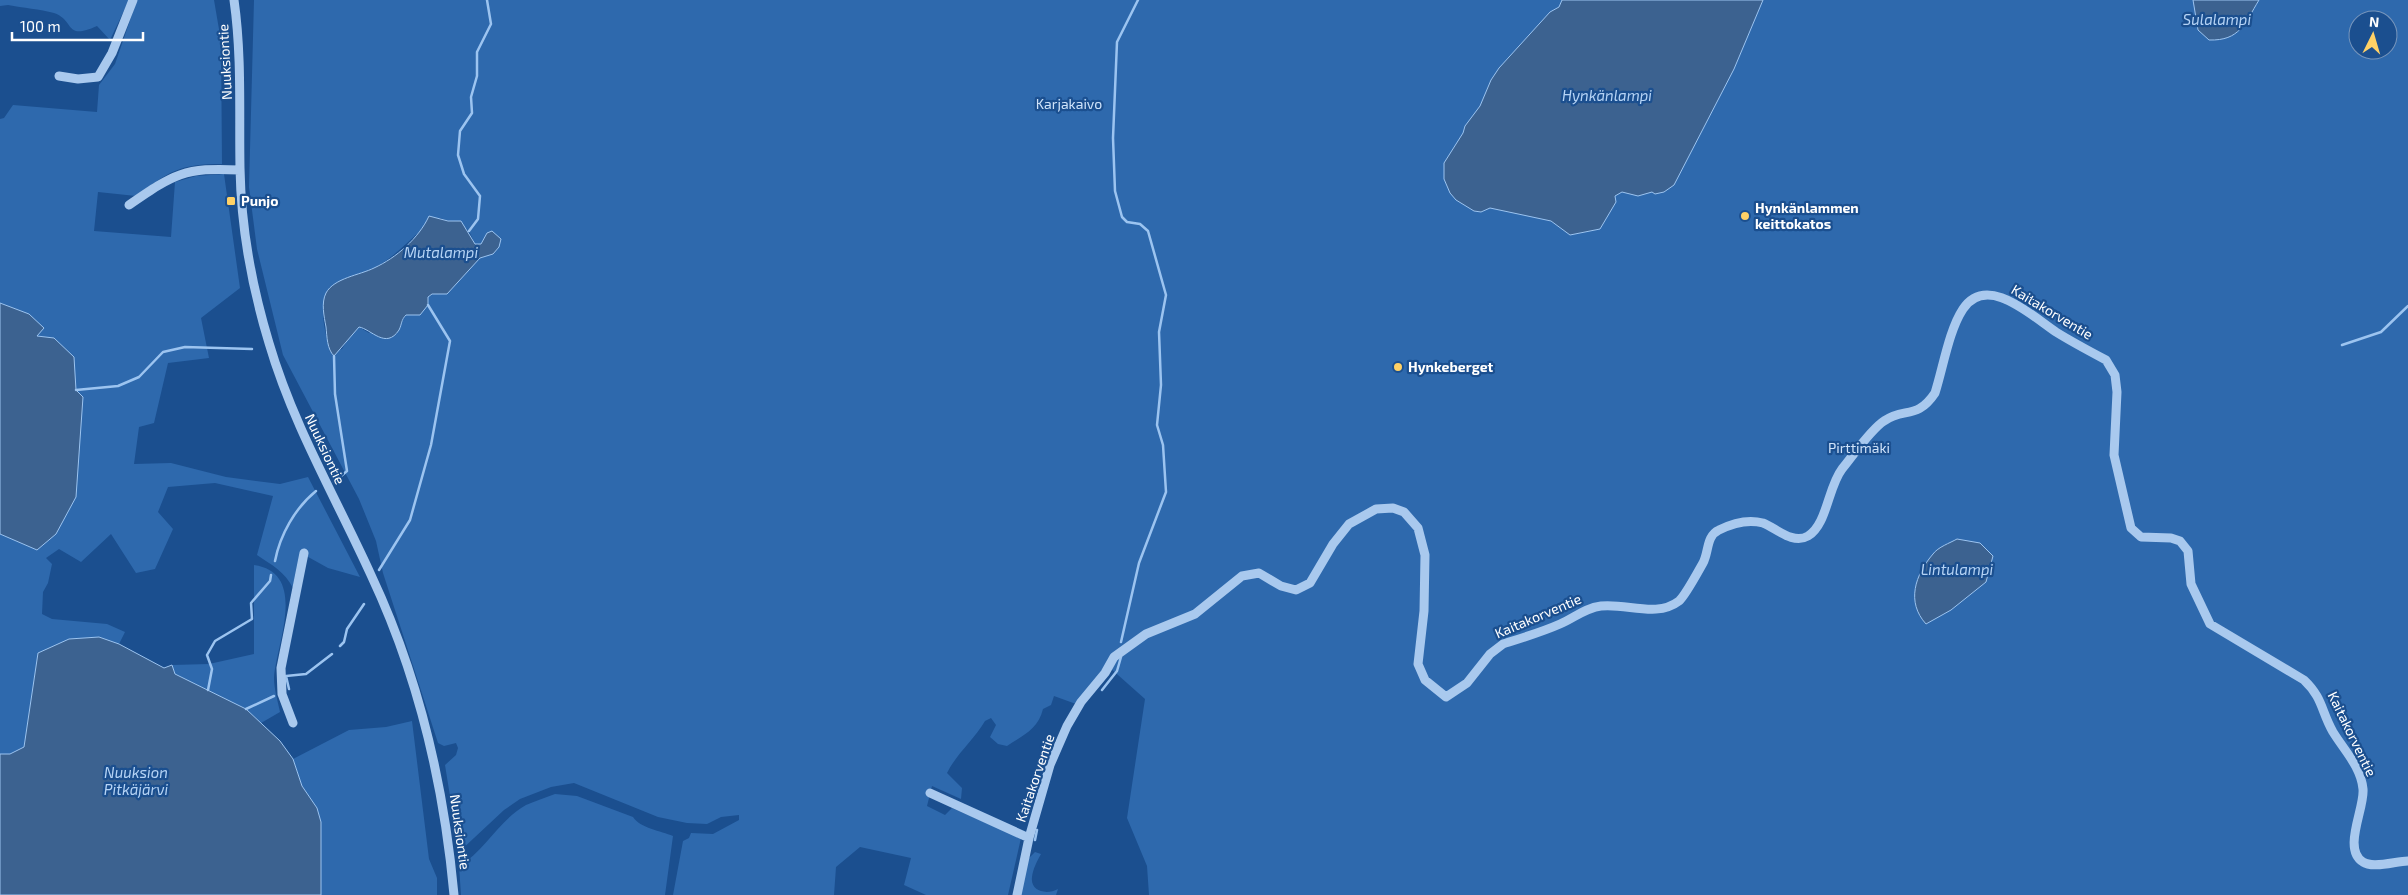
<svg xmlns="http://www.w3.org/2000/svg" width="2408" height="895" font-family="'Exo 2',sans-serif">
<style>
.green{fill:#2e69ad;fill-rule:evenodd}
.water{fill:#3c6290;stroke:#9cc4f0}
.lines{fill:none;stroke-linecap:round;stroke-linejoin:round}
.stream{stroke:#9cc4f0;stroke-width:2.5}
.minor{stroke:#a9c9ee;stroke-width:9}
.poi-dot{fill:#ffd166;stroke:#1b4f8f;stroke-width:2}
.labels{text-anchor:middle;stroke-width:4.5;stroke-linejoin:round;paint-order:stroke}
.street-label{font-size:14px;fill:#fff;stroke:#1b4f8f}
.park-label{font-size:14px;fill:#cfe3fa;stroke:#1b4f8f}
.poi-label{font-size:14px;font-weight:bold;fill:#fff;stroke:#1b4f8f;text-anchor:start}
.water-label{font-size:15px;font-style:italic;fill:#b5d3f5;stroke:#1b4f8f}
</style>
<rect width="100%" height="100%" fill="#1b4f8f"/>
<path class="green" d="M0 0H129L110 40 97 26C64 41 75 20 54 13 40 9 23 8 8 5L0 6Z
M137 0H214L221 41 222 164C179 164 170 171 136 196L98 192 94 231 171 237 175 182 196 176 224 174 240 288 201 318 209 358 168 363 154 423 139 427 134 464 171 463 226 477 280 484 308 477 360 577 328 568 301 553 293 588C285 572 272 565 257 555L273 496 215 483 168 487 158 512 173 529 155 569 136 573 111 534 81 562 59 549 46 558 52 564 48 583 43 592 42 614 52 619 107 624 125 632 119 644 99 637 38 653 24 747 10 754H0V534L37 550 76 390 37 336 29 314 0 303V119L4 118 13 105 97 112 99 85 115 64Z
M254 0H2408V895H1149L1147 866 1127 818 1145 699 1109 667H1105L1076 704 1054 696 1051 705 1043 709C1038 729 1024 735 1007 746L998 744 990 737 996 725 991 718 985 721C974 740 957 753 947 773L962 788 961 799 932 786 927 806 945 815 952 808 1021 838 1008 895H926L904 885 911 858 860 847 836 867 834 895H673L683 841 689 838 691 833 713 834 739 820V815L721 817 707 824 687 823 658 817 574 783 551 787 520 799 504 810 459 852 445 765 456 755 458 748 456 743 444 746 438 743 383 573 376 541 359 499 283 355 257 249 249 187ZM2358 20H2388V50H2358ZM440 218 463 226 469 231 475 244H481L487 233 499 247 493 254 480 258 463 275 428 297 420 315H406L398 330 369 333 359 327 352 333 342 349 330 352C327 338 319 312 325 298 336 276 357 278 376 267 400 254 416 230 440 218Z
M254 565C309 573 276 645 274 678 274 689 278 702 280 712L261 723 246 709 175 674 172 665 209 664 254 654Z
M412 721 429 859 437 878V895H321V822L317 808 302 786 293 759 349 730 386 727Z
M555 794 577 796 633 817C640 828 661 831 673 836L665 895H461L459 866C485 851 499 820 526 805 535 801 545 798 555 794Z
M1035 852 1041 854C1037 861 1033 869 1032 877 1030 892 1047 895 1058 889L1056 895H1020L1028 859Z"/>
<path class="water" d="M1562 0H1763L1734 69 1674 185 1664 192 1655 194 1652 192 1638 196 1622 192 1615 196 1616 202 1600 229 1570 235 1551 221 1490 208 1481 212 1474 211 1456 200 1450 193 1444 179V163L1463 133 1465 126 1480 106 1491 80 1499 68 1550 12 1559 7Z
M2193 0H2259C2245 23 2240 41 2209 40L2198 30Z
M429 216 448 221H461L475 244H481L487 233 492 231 501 239 499 247 493 254 480 258 447 294H432L428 297V305L420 315H406C401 320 402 324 399 330 386 350 371 329 359 327L334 356C327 349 327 337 326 327 324 316 321 303 326 293 334 278 360 275 374 268 396 258 419 238 429 216Z
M0 303 29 314 44 328 37 336 54 338 74 357 76 390 83 397 76 497 56 534 37 550 0 534Z
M1957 539 1980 543 1993 556 1986 582 1951 610 1926 624C1906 602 1915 575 1933 554 1938 547 1950 543 1957 539Z
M99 637 119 644 164 668 172 665 175 674 246 709 280 741 293 759 302 786 317 808 321 822V895H0V754H10L24 747 38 653 69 639Z"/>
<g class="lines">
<path class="stream" d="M469 231 478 219 480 196 464 174 458 155 460 131 472 113 471 97 477 76V52L491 24 487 0
M2342 345 2381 332 2408 306
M334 356 335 394 347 471 334 482
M76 390 118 386 139 377 163 352 185 347 252 349
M275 561C280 535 295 508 316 491
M379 570 410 520 431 445 450 341 428 305
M1121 642 1139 563 1166 492 1163 445 1157 425 1161 385 1159 332 1166 295 1148 231 1140 224 1127 222 1122 217 1115 191 1113 138 1117 42 1138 0
M340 646 344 642 347 629 364 604
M289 689 286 676 306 674 332 654
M208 690 212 669 207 655 215 641 252 619 251 603 270 581 271 575
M1102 690 1117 671 1121 657
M246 709 274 696
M1035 840 1037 830"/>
<path class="minor" d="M234 0C242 56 239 112 240 168 241 227 252 287 269 343 293 425 336 498 371 575 418 675 444 785 454 895
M59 76 78 79 98 77 112 53 133 0
M129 205C174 174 184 167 240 170
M293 723 282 694 281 668 304 553
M930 793 1029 838
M1017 895 1029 838 1050 765 1067 726 1081 702 1105 673 1114 657 1146 634 1195 614 1242 576 1259 573 1281 586 1296 590 1310 583 1333 544 1349 524 1376 509 1393 508 1404 512 1418 528 1425 555 1424 611 1418 664 1425 680 1446 697 1467 683 1490 654 1503 644C1522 638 1542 632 1560 624 1574 618 1585 608 1601 606 1627 603 1657 618 1679 601 1685 596 1699 570 1703 563 1709 552 1706 536 1719 530 1733 523 1748 519 1763 523 1776 528 1793 545 1808 536 1827 525 1828 487 1842 469 1853 456 1870 430 1884 421 1904 407 1917 420 1935 393 1943 368 1949 330 1963 309 1987 273 2032 316 2056 332 2072 342 2089 351 2106 360L2115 375 2117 392 2114 455 2131 528 2141 537 2171 538 2180 541 2188 551 2191 584 2210 624 2304 680C2323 698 2321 711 2333 732 2344 750 2361 767 2363 789 2365 808 2342 849 2363 862 2373 869 2396 861 2408 861"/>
</g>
<g class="poi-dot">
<rect x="226" y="196" width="10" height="10" rx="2.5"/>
<circle cx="1745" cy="216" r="5"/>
<circle cx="1398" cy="367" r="5"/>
</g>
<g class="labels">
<g class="street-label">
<text transform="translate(225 62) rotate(-93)" y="5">Nuuksiontie</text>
<text transform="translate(2052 312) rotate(31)" y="5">Kaitakorventie</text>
<text transform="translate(325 449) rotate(65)" y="5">Nuuksiontie</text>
<text transform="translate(1538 616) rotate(-23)" y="5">Kaitakorventie</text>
<text transform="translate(2352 734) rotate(64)" y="5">Kaitakorventie</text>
<text transform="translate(1035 778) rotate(-71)" y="5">Kaitakorventie</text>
<text transform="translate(460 832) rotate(82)" y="5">Nuuksiontie</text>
</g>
<g class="park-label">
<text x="1069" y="109">Karjakaivo</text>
<text x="1859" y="453">Pirttimäki</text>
</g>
<g class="poi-label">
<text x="241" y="206">Punjo</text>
<text x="1755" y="213">Hynkänlammen<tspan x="1755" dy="16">keittokatos</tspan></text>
<text x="1408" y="372">Hynkeberget</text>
</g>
<g class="water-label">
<text x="2217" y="25">Sulalampi</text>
<text x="1607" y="101">Hynkänlampi</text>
<text x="441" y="258">Mutalampi</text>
<text x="1957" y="575">Lintulampi</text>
<text x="136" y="778">Nuuksion<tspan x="136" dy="17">Pitkäjärvi</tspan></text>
</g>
</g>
<g transform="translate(2373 35) rotate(5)"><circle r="24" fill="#1b4f8f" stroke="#7695bc"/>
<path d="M0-4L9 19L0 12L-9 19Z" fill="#ffd166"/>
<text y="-8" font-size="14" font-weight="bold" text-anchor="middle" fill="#ffffff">N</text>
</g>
<path d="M12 32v8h131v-8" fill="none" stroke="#ffffff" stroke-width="2.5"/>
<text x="20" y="32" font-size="15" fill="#ffffff" stroke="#1b4f8f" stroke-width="4" paint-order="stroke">100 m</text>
</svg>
